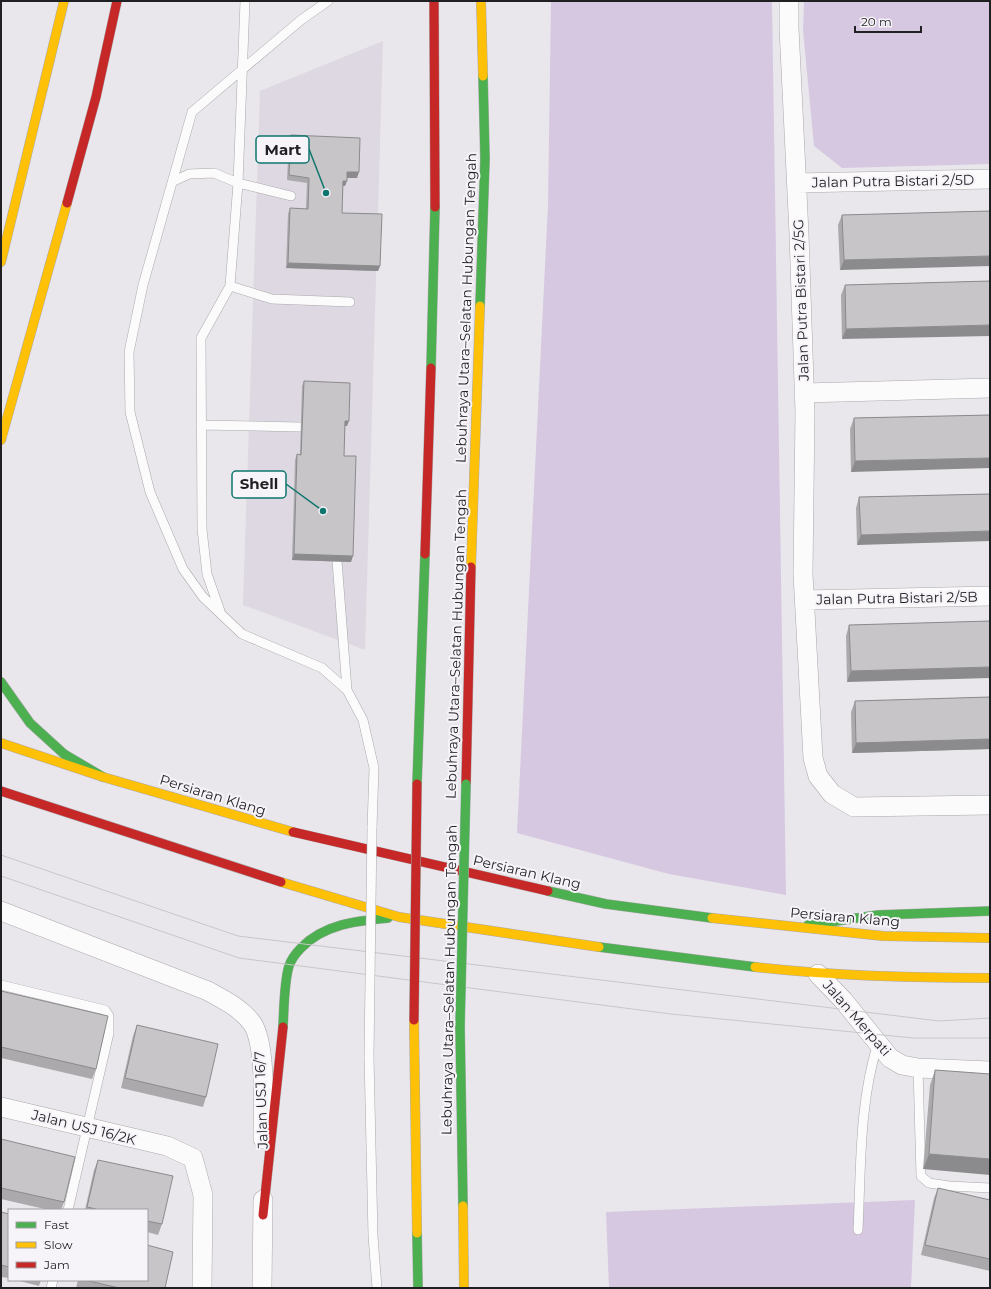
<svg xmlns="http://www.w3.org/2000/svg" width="991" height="1289" font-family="Montserrat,sans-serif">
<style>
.built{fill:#ddd8e1}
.green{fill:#d6c8e1}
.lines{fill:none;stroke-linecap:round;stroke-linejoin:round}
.lane-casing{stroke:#aaa8ab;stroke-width:10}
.street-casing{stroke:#aaa8ab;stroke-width:20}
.fast-casing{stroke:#aaa8ab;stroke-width:10}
.slow-casing{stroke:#aaa8ab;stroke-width:10}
.jam-casing{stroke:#aaa8ab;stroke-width:10}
.lane{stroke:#fcfbfc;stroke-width:9}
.street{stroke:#fcfbfc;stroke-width:19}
.fast{stroke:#4caf50;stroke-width:9}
.slow{stroke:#ffc107;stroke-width:9}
.jam{stroke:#c62828;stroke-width:9}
.tram{stroke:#c7c7c8;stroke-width:1}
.lane-bridge-casing{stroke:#aaa8ab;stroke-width:10;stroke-linecap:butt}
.fast-bridge-casing{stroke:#9fb2b2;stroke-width:10;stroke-linecap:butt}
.jam-bridge-casing{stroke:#9fb2b2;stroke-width:10;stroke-linecap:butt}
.lane-bridge{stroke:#fcfbfc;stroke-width:9}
.fast-bridge{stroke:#4caf50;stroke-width:9}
.jam-bridge{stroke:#c62828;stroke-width:9}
.wall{fill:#aba9ac}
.shaded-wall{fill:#8b8a8c}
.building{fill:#c7c5c8;stroke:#8b8a8c}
.labels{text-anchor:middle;stroke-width:4;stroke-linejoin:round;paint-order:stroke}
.street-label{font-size:14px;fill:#201f21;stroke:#f6f3f9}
.leader{fill:none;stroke:#0f766e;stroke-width:1.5}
.callout-dot{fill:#0f766e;stroke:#f6f3f9;stroke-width:1.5}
.callout{fill:#f6f3f9;stroke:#0f766e;stroke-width:1.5}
.callout-label{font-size:15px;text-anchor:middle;font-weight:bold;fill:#201f21}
</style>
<rect width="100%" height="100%" fill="#e9e7eb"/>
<path class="built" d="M383 41 365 650 243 605 260 91Z"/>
<path class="green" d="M551 1H772L786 895 669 874 517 833 548 205Z
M804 1H990V164L842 168 814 146 803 30Z
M915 1200 911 1288H609L606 1212Z"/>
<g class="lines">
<g class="lane-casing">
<path id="lane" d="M328 1 301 20 192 112 143 285 129 352 130 412 150 492 183 569 203 597 242 634 322 668 347 690 363 720 374 768 372 828
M174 181 189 174 214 173 238 183 291 196
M230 286 272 299 350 302
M201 425 300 427
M337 561 347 690
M220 611 207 574 202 529 201 338 230 286 238 183 245 1
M1 985 105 1010 109 1016V1033L68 1210
M369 1057 373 1236 377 1288
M918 1068 921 1176 929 1183 949 1186 990 1188
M858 1230C861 1167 859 1103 878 1043
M51 1288 53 1280"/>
</g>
<g class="street-casing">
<path id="street" d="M789 1V28L799 234 805 412 803 574 813 758 818 776 832 794 854 807 990 805
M797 183 990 179
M804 393 990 388
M805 600 990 596
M1 911 208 991C224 1000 241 1008 252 1023 267 1045 263 1111 263 1139
M818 974 843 1000 890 1058 902 1065 918 1068 990 1071
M1 1107 167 1146 193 1158 203 1195 202 1288
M262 1288 263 1200"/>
</g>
<g class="fast-casing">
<path id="fast" d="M480 306 485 159 483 76
M431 368 435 207
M1 682 30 723 64 754 103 777
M417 784 425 554
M548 891 606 904 712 918
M808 925 878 915 990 911
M599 947 755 967
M460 1026 463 1206
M283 1027C284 1009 284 982 289 966 291 960 297 952 301 948 324 924 356 921 388 918
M417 1233 418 1288"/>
</g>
<g class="slow-casing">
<path id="slow" d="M481 1 483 76
M1 262 64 1
M1 440 67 203
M471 567 480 306
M1 743 103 777 293 832
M281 882 399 917 599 947
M712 918 883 936 990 938
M755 967C834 976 911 978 990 978
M414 1020 417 1233
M463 1206 464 1288"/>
</g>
<g class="jam-casing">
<path id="jam" d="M434 1 435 207
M67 203 96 97 117 1
M425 554 431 368
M466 784 471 567
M1 791 281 882
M293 832 548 891
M263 1215 283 1027"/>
</g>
<use href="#lane" class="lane"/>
<use href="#street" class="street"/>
<use href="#fast" class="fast"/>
<use href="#slow" class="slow"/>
<use href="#jam" class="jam"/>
<path class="tram" d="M1 855 238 936 939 1021 990 1018
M1 876 239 958 671 1014 913 1038H990"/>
<g class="lane-bridge-casing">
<path id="lane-bridge" d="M369 1057 372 828"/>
</g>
<g class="fast-bridge-casing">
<path id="fast-bridge" d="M460 1026 466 784"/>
</g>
<g class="jam-bridge-casing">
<path id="jam-bridge" d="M414 1020 417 784"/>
</g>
<use href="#lane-bridge" class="lane-bridge"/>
<use href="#fast-bridge" class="fast-bridge"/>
<use href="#jam-bridge" class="jam-bridge"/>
</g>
<path class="wall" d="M291 135 357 178H347L345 186H343L342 213 380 266 378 271 286 268 288 214 290 208 306 209 307 183 287 180 289 140Z
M990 211 840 270 838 225 842 215Z
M990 281 842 339 841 295 845 285Z
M304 381 347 426H345L344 456 351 562 292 560 295 460 297 454H300L302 386Z
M990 415 851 472 850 429 854 418Z
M990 494 857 545 856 508 859 497Z
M990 621 847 682 846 636 849 625Z
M990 697V749L852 753 851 712 855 701Z
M1 991 96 1069 92 1079 1 1058Z
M137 1025 206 1097 203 1107 121 1088 133 1036Z
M935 1070 990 1074 923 1169 930 1085Z
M1 1139 64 1202 61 1210H49L1 1199Z
M98 1160 162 1224 158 1235 147 1232V1210H85L94 1170Z
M938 1188 990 1200V1271L921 1255 934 1198Z
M1 1212 9 1214V1278L1 1277Z
M16 1280H41L39 1286Z
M78 1280H147L165 1288H76Z"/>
<path class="shaded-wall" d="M347 172H359L357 178H345Z
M343 181H347L345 186H341Z
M990 256V266L840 270 844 260Z
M288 263 380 266 378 271 286 268Z
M990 325V336L842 339 846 329Z
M345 421H349L347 426H343Z
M990 458V468L851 472 855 461Z
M990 531V541L857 545 861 535Z
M294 554 353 556 351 562 292 560Z
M990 667V678L847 682 851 671Z
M990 739V749L852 753 856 743Z
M929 1154 990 1159V1175L923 1169Z"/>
<path class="building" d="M291 135 360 138 359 172H347V181H343L342 213 382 214 380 266 288 263 290 208 308 209 309 178 289 175Z
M990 211V256L844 260 842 215Z
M990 281V325L846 329 845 285Z
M304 381 350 383 349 421H345L344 456H356L353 556 294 554 297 454 301 455Z
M990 415V458L855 461 854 418Z
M990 494V531L861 535 859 497Z
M990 621V667L851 671 849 625Z
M990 697V739L856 743 855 701Z
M1 991 108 1016 96 1069 1 1047Z
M137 1025 218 1044 206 1097 125 1078Z
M935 1070 990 1074V1159L929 1154Z
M1 1139 75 1157 64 1202 1 1188Z
M98 1160 173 1176 162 1224 147 1221V1210H100L87 1207Z
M938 1188 990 1200V1259L925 1245Z
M1 1212 9 1214V1267L1 1265Z
M147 1245 173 1252 165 1288H119L85 1280H147Z"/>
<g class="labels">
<g class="street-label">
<text transform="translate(893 181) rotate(-1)" y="5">Jalan Putra Bistari 2/5D</text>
<text transform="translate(801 300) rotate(-92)" y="5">Jalan Putra Bistari 2/5G</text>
<text transform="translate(466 308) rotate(-88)" y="5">Lebuhraya Utara–Selatan Hubungan Tengah</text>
<text transform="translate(897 598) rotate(-1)" y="5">Jalan Putra Bistari 2/5B</text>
<text transform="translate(456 644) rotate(-88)" y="5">Lebuhraya Utara–Selatan Hubungan Tengah</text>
<text transform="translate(213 795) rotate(17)" y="5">Persiaran Klang</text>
<text transform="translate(527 872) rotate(13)" y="5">Persiaran Klang</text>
<text transform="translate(845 917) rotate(5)" y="5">Persiaran Klang</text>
<text transform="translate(449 980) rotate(-89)" y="5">Lebuhraya Utara–Selatan Hubungan Tengah</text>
<text transform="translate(857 1018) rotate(49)" y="5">Jalan Merpati</text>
<text transform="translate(261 1100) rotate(-92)" y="5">Jalan USJ 16/7</text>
<text transform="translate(84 1127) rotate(14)" y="5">Jalan USJ 16/2K</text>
</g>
</g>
<path class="leader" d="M326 193L309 149M323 511L286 484"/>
<g class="callout-dot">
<circle cx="326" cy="193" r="4"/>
<circle cx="323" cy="511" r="4"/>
</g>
<g class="callout">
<rect x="256" y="136" width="53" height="27" rx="4"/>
<rect x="232" y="471" width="54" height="27" rx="4"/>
</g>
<g class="callout-label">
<text x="283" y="155">Mart</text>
<text x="259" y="489">Shell</text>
</g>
<rect width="991" height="1289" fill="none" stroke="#201f21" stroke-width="4"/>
<rect x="8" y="1209" width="140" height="72" fill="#f6f3f9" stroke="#a09ea3"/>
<rect x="16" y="1222" width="20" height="6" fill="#4caf50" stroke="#a09ea3"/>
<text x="44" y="1229" font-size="12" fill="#201f21">Fast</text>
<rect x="16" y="1242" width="20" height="6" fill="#ffc107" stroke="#a09ea3"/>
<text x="44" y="1249" font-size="12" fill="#201f21">Slow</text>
<rect x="16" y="1262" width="20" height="6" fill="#c62828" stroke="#a09ea3"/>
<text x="44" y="1269" font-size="12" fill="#201f21">Jam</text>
<path d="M855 26v6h66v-6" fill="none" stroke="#201f21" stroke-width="2"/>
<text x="861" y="26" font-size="12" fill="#201f21" stroke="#f6f3f9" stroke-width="3" paint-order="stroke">20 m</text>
</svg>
